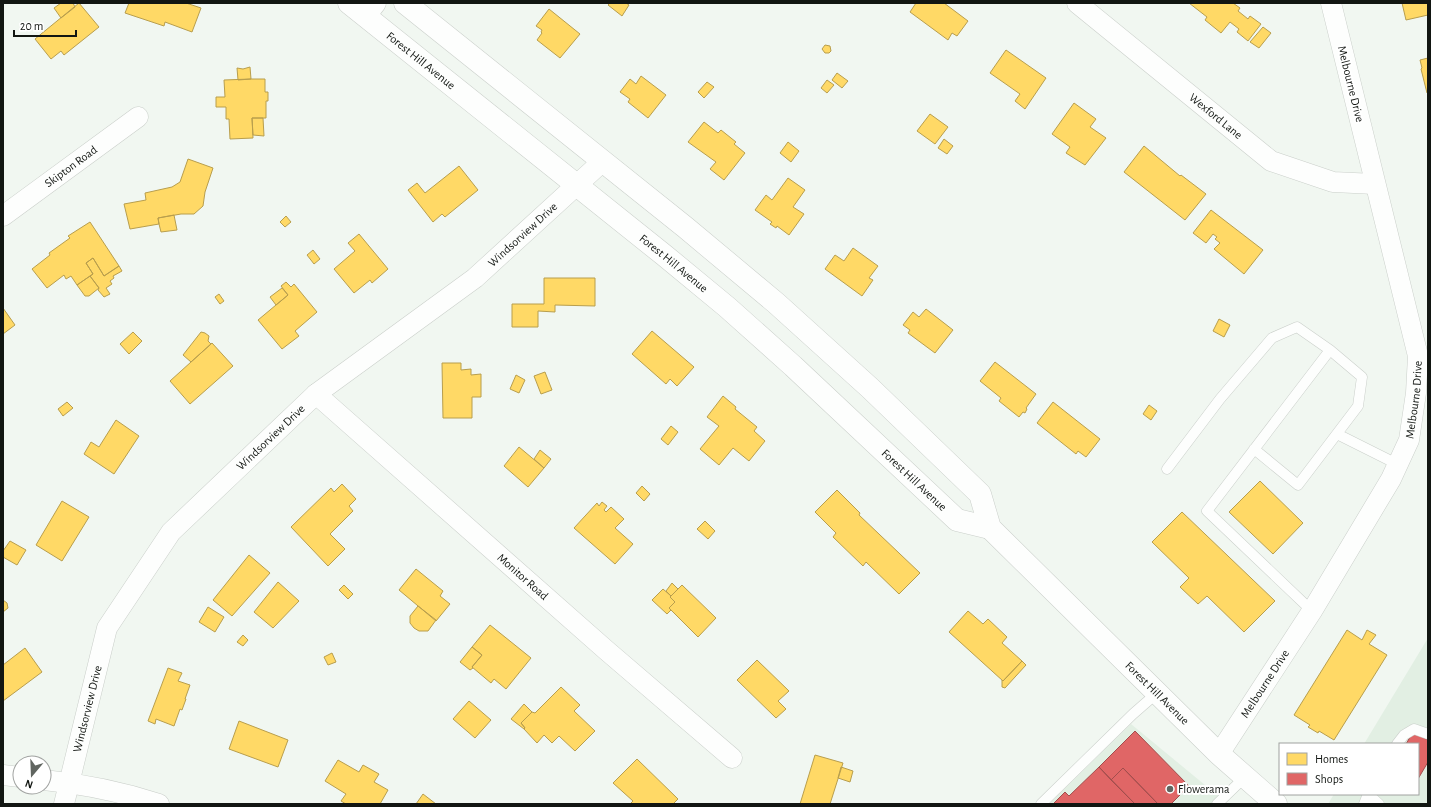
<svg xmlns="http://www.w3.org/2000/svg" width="1431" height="807" font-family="'Alegreya Sans',sans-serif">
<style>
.built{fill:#e2efe3}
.homes{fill:#ffd966;stroke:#b89e4d}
.shops{fill:#e06666;stroke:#a24e4d}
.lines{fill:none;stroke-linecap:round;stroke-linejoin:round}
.lane-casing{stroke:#cacfca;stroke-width:11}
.street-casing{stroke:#cacfca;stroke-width:21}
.secondary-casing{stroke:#cacfca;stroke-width:23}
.lane{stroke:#fdfefd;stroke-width:10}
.street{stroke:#fdfefd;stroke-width:20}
.secondary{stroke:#fdfefd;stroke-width:22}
.poi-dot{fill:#606560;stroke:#fff;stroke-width:1.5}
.labels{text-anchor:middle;stroke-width:4;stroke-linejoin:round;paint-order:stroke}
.street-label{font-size:12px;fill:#121612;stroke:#fff}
.poi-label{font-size:12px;fill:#121612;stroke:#fff;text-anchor:start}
</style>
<rect width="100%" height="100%" fill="#f1f7f1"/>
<path class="built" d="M1428 638V804H1328L1334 794H1418V744H1364Z
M1131 724 1228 804H1049Z"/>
<path class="homes" d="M61 3H73L75 7 61 18 54 8Z
M79 3 99 27 64 55 61 51 51 59 35 39Z
M129 3H186L201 8 192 32 165 22 164 26 125 13Z
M610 3H626L629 5 622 16 608 5Z
M916 3H944L968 21 957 36 952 33 948 40 910 12Z
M1189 3H1233L1240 8 1238 11 1248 19 1250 16 1261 24 1248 41 1237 32 1239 29 1230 22 1221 33 1205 20 1207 17Z
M1402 3H1428V15L1406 20Z
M549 9 580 34 560 58 537 40 542 33 541 32 542 30 536 26Z
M1263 27 1271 33 1259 48 1250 42Z
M825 45 830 46 831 51 829 53H825L822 49Z
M1006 50 1046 78 1025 109 1015 101 1020 94 990 73Z
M1428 58V92L1427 93 1421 69 1422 68 1420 60Z
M250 67 251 79 238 80 237 68 243 69Z
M837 73 848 81 842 88 832 80Z
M641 76 666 95 648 118 628 102 630 99 620 92 630 79 636 84Z
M251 79H265V92H268V101H266V118H252L253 138 230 139 229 119H226V107H216V97H225L224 80Z
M827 80 834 85 827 93 821 88Z
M707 82 714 87 704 98 698 92Z
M1074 103 1096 119 1090 127 1106 138 1085 165 1066 153 1070 147 1052 134Z
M930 114 948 127 935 144 917 131Z
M252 118H263L264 136 253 135Z
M704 122 718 133 721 130 736 142 734 144 745 153 724 180 710 169 716 162 688 142Z
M944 139 953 146 947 154 938 148Z
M788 142 799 151 791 162 780 153Z
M1144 146 1180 176 1181 175 1206 194 1185 220 1124 172Z
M188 159 213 168 205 192 203 206 194 214H181L158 218 159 224 130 229 124 204 146 200 145 193 172 187 180 182Z
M459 166 478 190 445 217 442 214 433 222 408 190 417 183 425 193Z
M788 178 805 190 793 207 804 214 789 235 777 226 776 228 770 224 772 222 755 210 766 195 772 200Z
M1211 210 1263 250 1244 274 1214 249 1220 243 1215 239 1217 237 1213 234 1206 243 1193 233Z
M174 215 177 230 161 232 159 224 158 218Z
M286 216 291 222 285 227 280 222Z
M90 222 119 266 104 276 93 258 86 263 93 274 77 285 71 276 66 279 64 275 47 288 32 269 50 255 49 253 70 238 68 236Z
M359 234 388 269 372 283 370 280 354 293 334 269 355 251 348 243Z
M853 248 878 266 869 278 873 280 862 296 825 269 835 255 844 261Z
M313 250 320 259 314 264 307 255Z
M93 258 104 276 119 266 122 271 113 276 114 278 110 281 112 284 106 288 110 294 104 297 98 290 99 288 90 276 93 274 86 263Z
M90 276 99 288 89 296H85L77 285Z
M544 278H595V306L555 305V312L538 311V327H512V304H544Z
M286 282 291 287 294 284 317 312 295 331 299 336 282 349 258 320 288 295 281 286Z
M282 288 288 295 276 305 270 297Z
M219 294 224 301 220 304 215 297Z
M3 308 15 325 3 334Z
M926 309 953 330 935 353 908 333 910 330 903 325 913 312 919 317Z
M1219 319 1230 325 1224 337 1213 331Z
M652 331 694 367 677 386 670 379 666 384 632 354Z
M133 332 142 341 129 354 120 344Z
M201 332 205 333 209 336 208 341 211 344 191 362 183 355Z
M212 343 233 366 190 404 170 381Z
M995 362 1036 394 1026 408 1027 409 1025 413 1023 412 1019 417 999 401 1001 398 980 381Z
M442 363H461V370L471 369V375L481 374V397H472V418H443Z
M545 372 552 390 541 394 534 376Z
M516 375 525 380 519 393 510 389Z
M723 396 736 407 735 409 757 427 754 431 765 441 749 461 733 448 719 465 700 449 719 426 707 417Z
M67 402 73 408 63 416 58 409Z
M1053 402 1100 439 1086 457 1078 451 1076 454 1037 423Z
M1149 405 1157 411 1151 420 1143 414Z
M116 420 139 436 114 474 84 454 91 442 99 447Z
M671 426 678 432 668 445 661 439Z
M519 447 544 468 528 487 504 466Z
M540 450 551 459 544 468 534 459Z
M1260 481 1303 523 1273 554 1229 512Z
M342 484 356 499 349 506 353 511 330 534 345 549 328 566 291 527 331 488 334 492Z
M642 486 650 494 644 501 636 493Z
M837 490 860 513 859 515 920 573 899 594 866 562 863 566 833 537 836 533 815 512Z
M62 501 89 517 62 561 36 545Z
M602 502 607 506 604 510 606 512 611 507 624 519 615 528 633 544 615 564 574 528 597 503 599 506Z
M1182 512 1275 601 1244 632 1207 596 1198 604 1180 587 1189 578 1152 542Z
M705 521 715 531 708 539 697 529Z
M10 541 26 550 17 565 3 557V551Z
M249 555 270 573 232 616 213 600Z
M416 569 443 591 440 596 450 604 436 621 399 590Z
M278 582 299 601 273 628 254 612Z
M672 583 678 589 671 596 666 591Z
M344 585 353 594 348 599 339 590Z
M682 585 716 618 698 637 669 608 675 602 670 597Z
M663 589 671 596 670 597 675 602 669 608 671 610 667 614 652 600Z
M3 600 7 603 8 608 3 612Z
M418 606 436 620 428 631H419L414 628 410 623V616Z
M208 607 224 617 215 632 199 622Z
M968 611 983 624 988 619 1007 637 1002 643 1022 661 1003 681 949 632Z
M490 625 531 658 506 689 494 679 491 683 472 667 482 655 472 647Z
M1347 630 1362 640 1367 630 1376 635 1369 644 1387 655 1334 740 1319 731 1318 733 1308 727 1310 725 1294 715Z
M243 635 248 640 243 646 237 642Z
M472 647 482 655 472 667 473 668 470 670 460 662Z
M25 648 42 672 3 701V665Z
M332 653 336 662 328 665 324 657Z
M757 660 789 691 778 701 786 709 776 718 737 680Z
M1022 661 1026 665 1005 688 1002 687V680L1003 681Z
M168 668 182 673 178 681 190 685 185 699H186L182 710 180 709 174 726 156 719 155 724 148 721Z
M561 687 580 705 574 711 595 731 575 751 559 736 552 743 544 735 537 743 524 729 525 728 521 723 532 712 535 713Z
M469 701 491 720 475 738 453 719Z
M524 704 532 712 521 723 525 728 524 729 511 719Z
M239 721 288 740 278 767 229 749Z
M815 755 843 763 830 804H800Z
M637 759 678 799 673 804H630L633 801 613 783Z
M338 760 359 772 363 765 379 774 374 782 388 790 380 804H346L341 801 346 794 325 781Z
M841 767 853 771 850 782 838 778Z
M423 794 436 804H416Z"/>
<path class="shops" d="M1135 731 1189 786 1171 804H1158L1123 768 1111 780 1099 767Z
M1413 732 1428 740V762L1418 779V744H1406Z
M1099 767 1135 804H1053L1065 792 1069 796Z
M1123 768 1158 804H1135L1111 780Z"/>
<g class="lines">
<g class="lane-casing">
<path id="lane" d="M1337 434 1397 464
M1254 449 1298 485 1358 406 1362 377 1330 350 1207 511 1312 611
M1167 469 1220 399 1272 338 1297 327 1330 350
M1397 744 1404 735 1414 729 1428 734
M1368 794 1379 804
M1041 804 1133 714 1157 693
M1217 804 1245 777
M1364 804 1368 794"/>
</g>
<g class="street-casing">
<g id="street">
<path id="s1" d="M1077 3 1271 161 1333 182 1375 184"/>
<path d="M366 16 376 3"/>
<path id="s2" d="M3 216 138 117"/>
<path id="s3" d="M316 394 606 650 732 758"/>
<path id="s4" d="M1219 754 1312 611 1391 479 1409 440 1416 393 1418 356 1331 3"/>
<path d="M3 775 20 777"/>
<path d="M44 780C83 784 122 792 159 804"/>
<path id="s5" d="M64 804 107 628 171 532 316 394 475 278 603 161"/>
</g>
</g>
<g class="secondary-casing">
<g id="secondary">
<path id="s6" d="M349 3 664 255 727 307 793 366 957 520 990 528"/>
<path id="s7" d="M405 3 685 227 776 303 870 388 980 494 990 528 1219 754 1276 804"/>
</g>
</g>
<use href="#lane" class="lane"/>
<use href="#street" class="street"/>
<use href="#secondary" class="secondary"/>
</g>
<circle class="poi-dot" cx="1170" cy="789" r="4"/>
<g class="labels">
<g class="street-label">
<text dy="4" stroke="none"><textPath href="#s6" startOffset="92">Forest Hill Avenue</textPath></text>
<text transform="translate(1351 84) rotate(76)" y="4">Melbourne Drive</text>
<text dy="4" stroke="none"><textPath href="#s1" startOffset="179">Wexford Lane</textPath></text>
<text dy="4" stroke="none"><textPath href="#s2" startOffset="84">Skipton Road</textPath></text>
<text dy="4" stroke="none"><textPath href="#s5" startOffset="758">Windsorview Drive</textPath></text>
<text dy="4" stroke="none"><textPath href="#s6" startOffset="416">Forest Hill Avenue</textPath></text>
<text dy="4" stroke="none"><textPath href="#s4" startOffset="408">Melbourne Drive</textPath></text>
<text dy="4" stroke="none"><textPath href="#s5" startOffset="434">Windsorview Drive</textPath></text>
<text dy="4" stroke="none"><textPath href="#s6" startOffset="740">Forest Hill Avenue</textPath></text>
<text dy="4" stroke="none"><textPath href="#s3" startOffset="276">Monitor Road</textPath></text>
<text dy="4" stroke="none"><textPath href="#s4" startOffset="84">Melbourne Drive</textPath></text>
<text dy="4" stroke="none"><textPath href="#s7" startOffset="1027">Forest Hill Avenue</textPath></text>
<text dy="4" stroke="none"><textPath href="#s5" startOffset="98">Windsorview Drive</textPath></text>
</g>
<g class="poi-label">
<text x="1178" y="793">Flowerama</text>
</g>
</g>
<rect width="1431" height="807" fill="none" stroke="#121612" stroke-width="8"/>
<rect x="1279" y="743" width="140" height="52" fill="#ffffff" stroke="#a0a2a0"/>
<rect x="1287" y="753" width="20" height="12" fill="#ffd966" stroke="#a0a2a0"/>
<text x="1315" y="763" font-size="12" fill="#121612">Homes</text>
<rect x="1287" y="773" width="20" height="12" fill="#e06666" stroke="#a0a2a0"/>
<text x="1315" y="783" font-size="12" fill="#121612">Shops</text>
<g transform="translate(32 775) rotate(199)"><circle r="19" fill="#ffffff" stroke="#a0a2a0"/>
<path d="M0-3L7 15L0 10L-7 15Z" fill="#606560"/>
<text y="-6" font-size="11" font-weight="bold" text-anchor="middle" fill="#121612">N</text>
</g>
<path d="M14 30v6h62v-6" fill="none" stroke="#121612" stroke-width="2"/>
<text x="20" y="30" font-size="12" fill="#121612" stroke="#ffffff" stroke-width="3" paint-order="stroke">20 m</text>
</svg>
